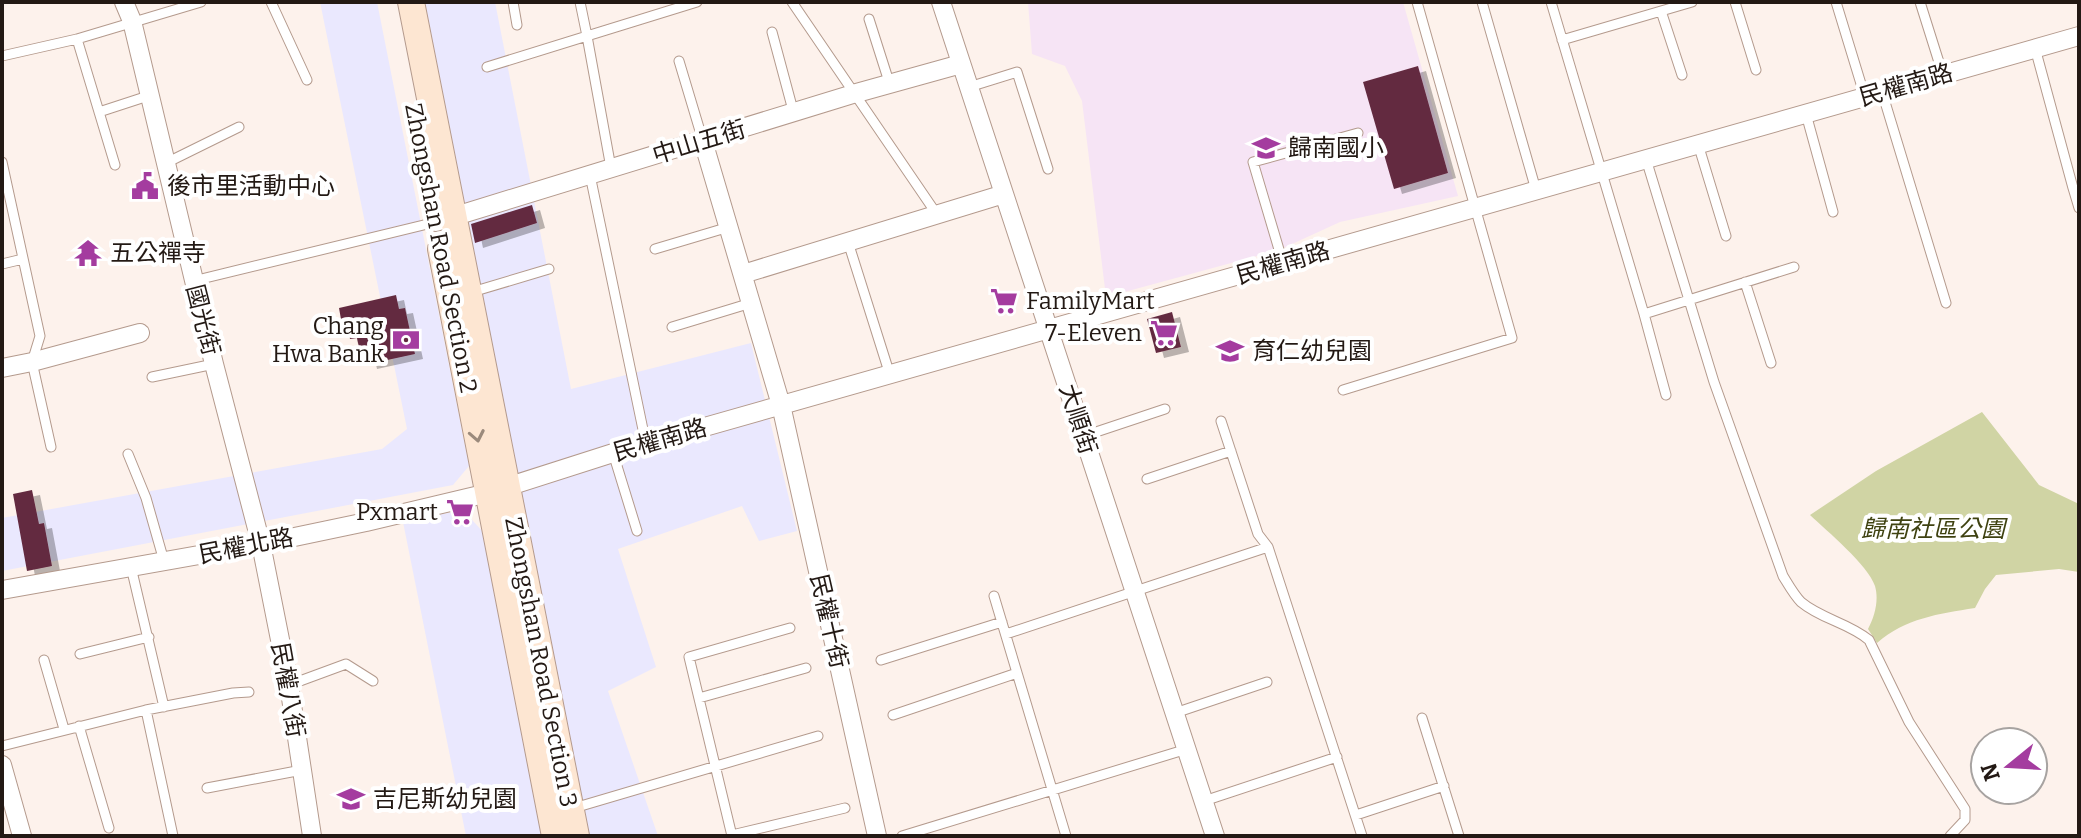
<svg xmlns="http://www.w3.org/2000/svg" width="2081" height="838" font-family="Bitter,'Noto Sans TC',serif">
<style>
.commercial{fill:#eae8fe}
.education{fill:#f6e4f5}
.green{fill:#d0d4a4}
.building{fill:#642c41;filter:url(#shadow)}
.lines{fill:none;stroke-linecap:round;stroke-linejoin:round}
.service-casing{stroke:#b49a8d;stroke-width:11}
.minor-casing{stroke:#b49a8d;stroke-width:20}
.secondary-casing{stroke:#b49a8d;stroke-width:28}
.service{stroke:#fff;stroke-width:9}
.minor{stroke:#fff;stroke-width:18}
.secondary{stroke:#fde6d2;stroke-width:26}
.oneway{stroke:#9b8a7c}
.labels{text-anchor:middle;stroke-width:8;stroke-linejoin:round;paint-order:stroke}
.street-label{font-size:24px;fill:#231914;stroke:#fff}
.poi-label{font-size:24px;fill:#231914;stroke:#fff;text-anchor:start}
.park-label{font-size:24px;font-style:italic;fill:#3f4211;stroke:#fff}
</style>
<defs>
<filter id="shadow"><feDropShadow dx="8" dy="5" stdDeviation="0" flood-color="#0004"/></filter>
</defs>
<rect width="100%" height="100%" fill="#fdf2ec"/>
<path class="commercial" d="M320 2H377L469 466 453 485 2 571V518L382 449 407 429Z
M425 2H495L571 389 751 343 797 531 759 541 742 506 618 549 656 667 608 691 658 836H589Z
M463 510 484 533 542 836H466L403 522Z"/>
<path class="education" d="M1028 2H1403L1458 196 1340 222 1279 250 1106 297 1082 101 1065 66 1032 54Z"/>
<path class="green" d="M1982 412 2039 485 2079 504V572L2059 569 1996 575 1985 589 1975 608C1938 614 1906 618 1877 643L1868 629C1875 616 1879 600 1875 586 1868 565 1827 531 1810 515L1876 471Z"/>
<path class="building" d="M1418 66 1448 173 1394 189 1363 82Z
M532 205 537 223 475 243 471 224Z
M396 295 399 309 405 308 415 354 369 364 366 350 360 352 357 338 350 339 347 324 342 325 339 308Z
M1172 312 1181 347 1156 353 1147 319Z
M32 490 39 524 44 523 52 566 27 571 13 494Z"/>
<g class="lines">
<g class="service-casing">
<path id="service" d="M271 2 307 80
M513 2 517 25
M580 2 587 36 697 2
M792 2 938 216
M1482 2 1536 190
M1551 2 1644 314 1794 267
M1735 2 1756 70
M1836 2 1865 97
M1920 2 1943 75
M1661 11 1682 75
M869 19 890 85
M772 32 794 114
M77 39 115 165
M1562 40 1692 2
M2035 48 2073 188 2079 190
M2 56 77 39 201 2
M679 61 703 141
M487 67 587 36 611 168
M969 87 1017 72 1048 169
M1882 92 1946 303
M99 112 148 96
M1806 114 1833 212
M1698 144 1726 236
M1646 159 1714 382 1783 576C1788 584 1794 595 1801 602 1821 619 1849 623 1869 640L1909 722 1965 809V820L1950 836
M2 162 40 336 32 362 51 447
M164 164 239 127
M590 175 646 444
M2073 188 2079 208
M848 242 890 375
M655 249 729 227
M1283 263 1253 162 1358 133
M2 264 23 259
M193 281 436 222
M1745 282 1771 363
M472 292 549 269
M1644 314 1666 395
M672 327 751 303
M152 377 214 364
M1343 390 1512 338 1417 2
M1221 421 1258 534 1268 547
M1084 436 1165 409
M613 453 637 531
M128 454 146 498 164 561
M1147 479 1231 451
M131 567 164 707
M994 596 1066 836
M1006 634 1268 547 1362 836
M80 654 149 637
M44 660 64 729
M881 660 1002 622
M289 685 346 664 373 681
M699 698 806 668
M146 710 173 836
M1175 713 1267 682
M893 715 1017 673
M1422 718 1459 836
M79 726 109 828
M2 746 146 710 233 693 249 692
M207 788 302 770
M1204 801 1337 757
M574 808 818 736
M1356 815 1444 786
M732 835 845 808
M732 836 689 657 790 628
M902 836 1187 749"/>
</g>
<g class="minor-casing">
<path id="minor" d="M124 2 132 21 214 364 261 544 289 685 312 836
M941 2 1215 836
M703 141 781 405 877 836
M436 222 853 94 961 64
M743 274 1004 194
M2 368 32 362 140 333
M2 590 261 544 366 522 488 493 613 453 2079 36
M2 765 22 836"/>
</g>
<g class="secondary-casing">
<path id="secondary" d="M411 2 576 836
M441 249 555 836"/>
</g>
<use href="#service" class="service"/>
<use href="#minor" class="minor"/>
<use href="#secondary" class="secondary"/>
</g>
<defs><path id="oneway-chevron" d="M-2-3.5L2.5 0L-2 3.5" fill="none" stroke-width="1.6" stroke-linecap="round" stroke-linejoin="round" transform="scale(2)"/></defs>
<use class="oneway" href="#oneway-chevron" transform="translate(477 436) rotate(79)"/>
<defs>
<g id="school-bare" transform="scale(2.16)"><path d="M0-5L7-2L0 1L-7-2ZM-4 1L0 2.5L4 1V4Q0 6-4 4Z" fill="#a43c9f" stroke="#fff" stroke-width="2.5" paint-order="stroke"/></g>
<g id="civic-bare" transform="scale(2.16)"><path d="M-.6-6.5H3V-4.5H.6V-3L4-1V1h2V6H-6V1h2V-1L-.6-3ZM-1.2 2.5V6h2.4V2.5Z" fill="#a43c9f" stroke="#fff" stroke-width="2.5" paint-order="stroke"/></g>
<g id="temple-bare" transform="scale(2.16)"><path d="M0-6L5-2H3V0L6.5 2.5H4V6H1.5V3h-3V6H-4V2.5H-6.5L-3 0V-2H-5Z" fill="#a43c9f" stroke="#fff" stroke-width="2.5" paint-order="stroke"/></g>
<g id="supermarket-bare" transform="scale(2.16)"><path d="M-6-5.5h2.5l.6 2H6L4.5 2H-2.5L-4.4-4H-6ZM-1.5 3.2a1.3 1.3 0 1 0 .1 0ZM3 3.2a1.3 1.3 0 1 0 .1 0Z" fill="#a43c9f" stroke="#fff" stroke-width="2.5" paint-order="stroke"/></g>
<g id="bank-bare" transform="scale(2.16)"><path d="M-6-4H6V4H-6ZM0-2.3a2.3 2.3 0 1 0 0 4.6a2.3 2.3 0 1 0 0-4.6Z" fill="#a43c9f" stroke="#fff" stroke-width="2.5" paint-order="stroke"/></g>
</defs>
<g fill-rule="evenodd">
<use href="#school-bare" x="1266" y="148"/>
<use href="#civic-bare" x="145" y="186"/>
<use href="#temple-bare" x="88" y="253"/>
<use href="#supermarket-bare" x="1004" y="301"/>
<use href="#supermarket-bare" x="1164" y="333"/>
<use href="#bank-bare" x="406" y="340"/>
<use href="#school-bare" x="1230" y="351"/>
<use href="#supermarket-bare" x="460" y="512"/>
<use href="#school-bare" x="351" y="799"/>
</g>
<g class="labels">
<g class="street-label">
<text transform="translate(1906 85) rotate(-16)" y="8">民權南路</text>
<text transform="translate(699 142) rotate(-17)" y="8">中山五街</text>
<text transform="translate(441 248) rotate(79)" y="8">Zhongshan Road Section 2</text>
<text transform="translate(1283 263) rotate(-16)" y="8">民權南路</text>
<text transform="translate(203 320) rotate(76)" y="8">國光街</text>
<text transform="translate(1078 419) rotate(72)" y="8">大順街</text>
<text transform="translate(660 440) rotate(-16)" y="8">民權南路</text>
<text transform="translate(246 546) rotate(-11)" y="8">民權北路</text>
<text transform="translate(829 621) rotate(77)" y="8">民權十街</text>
<text transform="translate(541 662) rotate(79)" y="8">Zhongshan Road Section 3</text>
<text transform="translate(288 690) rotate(80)" y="8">民權八街</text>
</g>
<g class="poi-label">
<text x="1288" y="156">歸南國小</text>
<text x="167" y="194">後市里活動中心</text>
<text x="110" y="261">五公禪寺</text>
<text x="1026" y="309">FamilyMart</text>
<text x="384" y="334" text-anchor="end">Chang<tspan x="384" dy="28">Hwa Bank</tspan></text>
<text x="1142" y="341" text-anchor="end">7-Eleven</text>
<text x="1252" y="359">育仁幼兒園</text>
<text x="438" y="520" text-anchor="end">Pxmart</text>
<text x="373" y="807">吉尼斯幼兒園</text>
</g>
<g class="park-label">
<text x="1933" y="537">歸南社區公園</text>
</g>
</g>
<rect width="2081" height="838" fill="none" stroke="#231914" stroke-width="8"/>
<g transform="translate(2009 766) rotate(252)"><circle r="38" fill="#ffffff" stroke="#a7a3a1" stroke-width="2"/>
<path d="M0-6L14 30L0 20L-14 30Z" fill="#a43c9f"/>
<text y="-12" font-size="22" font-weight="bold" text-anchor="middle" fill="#231914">N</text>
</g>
</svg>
